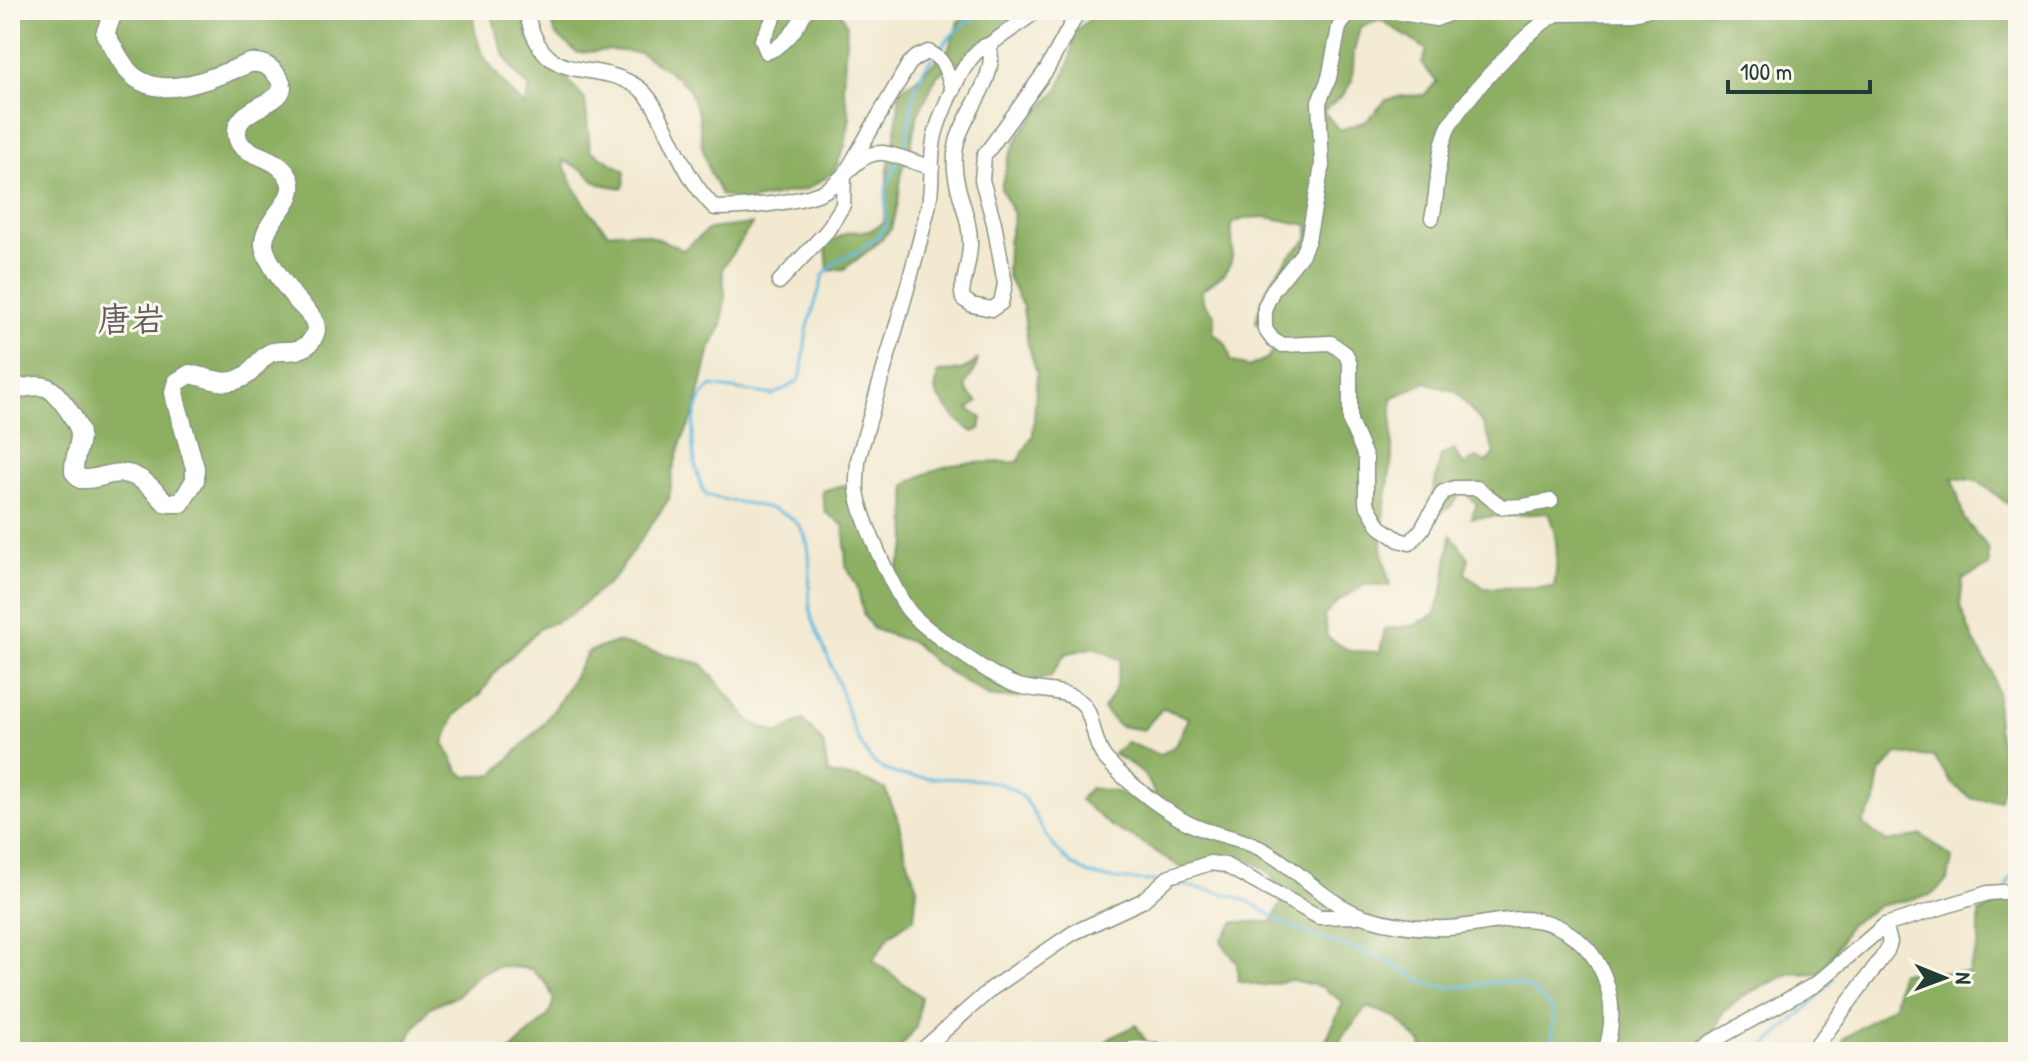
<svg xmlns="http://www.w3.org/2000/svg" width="2028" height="1062" font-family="'Patrick Hand','Klee One',sans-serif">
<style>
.forest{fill:#8caf62;stroke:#56764b;stroke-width:2;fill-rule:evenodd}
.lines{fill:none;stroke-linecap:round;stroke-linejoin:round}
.stream{stroke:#63bae0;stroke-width:3}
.minor-casing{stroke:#889382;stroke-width:17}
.major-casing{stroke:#889382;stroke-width:21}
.minor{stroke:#fff;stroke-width:14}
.major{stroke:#fff;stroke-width:18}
.labels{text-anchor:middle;stroke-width:6;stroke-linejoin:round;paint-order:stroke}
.quarter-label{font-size:34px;font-weight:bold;fill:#655d62;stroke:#fbf7ec}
</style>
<rect width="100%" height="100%" fill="#fbf7ec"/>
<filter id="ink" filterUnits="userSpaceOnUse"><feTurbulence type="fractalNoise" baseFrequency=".0125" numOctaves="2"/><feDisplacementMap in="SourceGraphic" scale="16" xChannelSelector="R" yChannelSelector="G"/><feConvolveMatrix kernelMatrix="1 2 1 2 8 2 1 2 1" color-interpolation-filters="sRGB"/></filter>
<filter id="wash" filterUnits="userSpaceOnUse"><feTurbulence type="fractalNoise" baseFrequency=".006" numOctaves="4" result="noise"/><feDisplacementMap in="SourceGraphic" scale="32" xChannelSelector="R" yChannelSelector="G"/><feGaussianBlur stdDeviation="1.8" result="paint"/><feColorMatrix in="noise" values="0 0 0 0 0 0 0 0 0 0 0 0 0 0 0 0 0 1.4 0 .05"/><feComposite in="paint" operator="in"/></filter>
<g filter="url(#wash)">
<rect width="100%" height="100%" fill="#f2e9d0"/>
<path class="forest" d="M10 10H473C473 55 496 74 524 106L530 88C504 65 499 43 491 10H522L529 40 550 67 568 80 585 100 590 150 625 171 623 188 599 184 583 170 562 160C573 189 588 210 608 233 638 228 656 237 683 250L709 229 752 224 722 269 725 293 722 325 709 352 695 412 682 440 673 469 669 499 614 578 568 617 540 628 497 670 480 695 455 715 444 743 458 770 466 777 494 774 541 727 558 704 588 652 616 642 702 664 751 722 777 734 803 720 823 743 828 774 858 778 885 789 898 819 904 849 917 887 914 918 890 935 873 960 921 997 916 1027 898 1051 509 1052 548 1016 554 1000 547 984 531 969 500 966 479 974 457 996 430 1007 412 1032 403 1052H10Z
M547 10H840L847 25 843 87 850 117 845 146 833 173 807 189 746 202 721 195 710 173 702 146 699 116 688 87 665 68 640 53 610 50 578 53 556 35Z
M974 10H1029L972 55 937 75 917 116 911 146 902 169 898 203 891 229 872 248 844 269 828 271 826 245 848 232 869 231 884 223 888 168 896 132 900 90 916 79 948 50 959 21Z
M1101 10H2018V410L2016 414 2018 449 2013 473 2018 480V499L2008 504 1978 481 1953 478 1964 519 1988 548 1989 566 1963 579 1960 606 1973 639 1992 672 1997 693V726L2006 773 2000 800 1973 799 1952 784 1934 757 1897 754 1880 773 1875 804 1862 824 1887 842 1922 835 1952 858 1948 880 1931 895 1878 906 1848 926 1835 952 1819 973 1789 974 1748 993 1724 1011 1704 1052H1421L1422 1044 1395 1017 1367 1007 1341 1038 1339 1052H1321L1343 1002 1322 987 1291 980 1261 986 1238 981 1237 963 1221 941 1234 922H1272L1285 894 1267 871 1242 855 1183 869 1138 840 1112 827 1080 800 1090 788 1117 792 1159 811C1151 776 1144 770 1113 754L1127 742 1160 755 1176 745 1189 718 1163 708 1143 730 1119 726 1103 709 1115 690 1121 660 1094 647 1065 654 1050 677 1017 685 1019 698 989 697 935 663 914 643 873 629 864 616 857 586 846 566 844 526 825 512 822 491 844 485 871 532 899 598 896 571 907 545 906 485C948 458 970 463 1018 462L1033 435 1037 373 1028 345 1023 307 1007 275 1008 243 1014 215 1001 188 1008 159 1021 132 1059 88 1070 61 1074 32ZM1381 20 1427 50 1422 64 1437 82 1424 95 1403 96 1386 100 1367 121 1339 130 1323 111 1343 95 1352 81 1354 52 1360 27ZM1266 217 1308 225V239C1281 261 1263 288 1256 322L1268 330 1276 344 1268 358 1248 367 1231 361C1228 347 1226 340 1213 334L1215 315 1203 302 1202 290C1236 268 1234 262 1231 224L1246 218ZM1426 382 1456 392 1483 424 1495 454 1487 462 1475 458 1464 465 1453 449 1441 456 1429 509 1434 517 1451 506 1463 490 1477 504 1471 518 1548 513C1559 537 1558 561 1554 587L1484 588 1465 573 1469 558 1451 535 1443 591 1435 615 1412 626 1385 629 1380 652 1350 651 1327 637 1324 616 1338 601 1367 584 1390 586 1382 548 1383 519 1392 458V398Z
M978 359 975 370 965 385 969 394 978 402 968 409 982 418 980 429 973 432 955 418 935 392 938 372C953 372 968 371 978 359Z
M2018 895V1052H1839L1845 1038 1894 1005 1900 972 1968 973 1979 943V913Z
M1136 1025 1152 1052H1092L1112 1037Z"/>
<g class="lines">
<path class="stream" d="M937 52C960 24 967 18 1002 10
M903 152C915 115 905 92 932 58
M898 162 886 188V225L880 234 861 250 838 260 824 274 807 330 801 375 797 382 773 395 712 386C685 404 690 470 706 495 732 504 764 502 788 516 823 537 803 590 812 618 819 639 830 659 837 680 846 705 853 737 870 758 897 794 983 764 1019 794 1030 803 1035 816 1042 829 1075 881 1098 879 1155 881
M1170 883C1193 888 1219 890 1242 899 1259 905 1273 918 1290 926 1319 940 1352 947 1382 959 1399 966 1412 978 1431 984 1482 998 1512 957 1553 1011L1552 1036 1547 1052
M2007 885 2014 871 2018 836
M1759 1052 1808 1007 1834 978"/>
</g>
</g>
<g filter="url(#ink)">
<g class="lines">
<g class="minor-casing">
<path id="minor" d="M526 10C543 93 592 55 639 88 652 98 659 115 666 129 680 157 692 186 715 208 743 208 794 203 820 193 843 184 856 151 883 153 899 155 916 164 932 167
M778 10 762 40 767 52C786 45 797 28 806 10
M1038 10 989 45C967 47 940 115 935 135 929 159 934 185 928 208 908 293 881 376 858 460 858 470 856 481 857 490 860 517 891 584 906 607 919 627 990 675 1013 684 1034 693 1064 687 1082 703 1094 714 1092 742 1105 758 1127 783 1171 818 1202 829 1226 837 1248 840 1270 854 1302 873 1328 905 1365 917 1392 925 1420 929 1448 928 1490 926 1527 907 1566 931 1608 957 1620 1007 1605 1052
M1358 10 1349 13 1339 27 1329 78 1319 102 1322 166 1308 240 1302 254 1273 290 1265 307V329L1273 340 1282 345 1331 343 1346 354 1350 365V422L1366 458V503L1380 527 1399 540 1410 543 1422 529 1443 492 1454 488H1477L1502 507 1524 506 1551 501
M1385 10 1436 19 1458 10
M989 45C999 77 965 111 957 142 947 182 971 210 970 244 970 260 964 277 962 293L963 299 972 305 992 309 1001 303 1005 284 994 223 982 180 984 156 1047 69 1079 10
M1432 218C1439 190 1436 158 1447 131 1455 108 1536 20 1558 14L1633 13 1646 10
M779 282 827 231 843 205 844 176 909 64 917 57 928 52C946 59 947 74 953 91
M920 1052 991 989 1073 933 1142 901 1170 876 1210 863 1225 865 1319 917 1357 916
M1115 1052C1132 1046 1150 1049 1168 1052
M1699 1052 1702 1047 1816 984 1885 925 1988 893 2017 891 2018 888
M1812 1052 1887 951 1890 942 1885 925"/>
</g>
<g class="major-casing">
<path id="major" d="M10 390C21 389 38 383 48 388 58 393 80 424 80 435 80 447 73 459 74 472L80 479C92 480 101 476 112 474 137 469 151 487 166 503H181L195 480V468L176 402 174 392 177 382 190 374C211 378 228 389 248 374 256 368 260 358 270 353 279 349 290 353 300 349 310 346 320 332 314 321 310 312 300 305 294 297 286 287 265 258 264 245 262 215 314 195 279 166 269 158 257 156 246 149 240 146 238 141 237 135 233 102 302 106 276 74 268 65 261 62 250 63 215 76 161 105 129 72 120 61 113 46 105 34L114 10"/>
</g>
<use href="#minor" class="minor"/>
<use href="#major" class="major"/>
</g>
</g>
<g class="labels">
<g class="quarter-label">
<text x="131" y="331">唐岩</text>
</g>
</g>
<rect width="2028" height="1062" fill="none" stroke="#fbf7ec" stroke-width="40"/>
<g transform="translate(1944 978) rotate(91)" stroke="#fbf7ec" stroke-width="6" paint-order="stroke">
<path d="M0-6L14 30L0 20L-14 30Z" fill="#1f3d34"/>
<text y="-12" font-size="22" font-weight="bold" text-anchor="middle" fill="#1f3d34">N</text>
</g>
<path d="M1728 80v12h142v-12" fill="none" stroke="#1f3d34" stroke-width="4"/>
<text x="1740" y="80" font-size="24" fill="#1f3d34" stroke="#fbf7ec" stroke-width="6" paint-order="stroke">100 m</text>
</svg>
